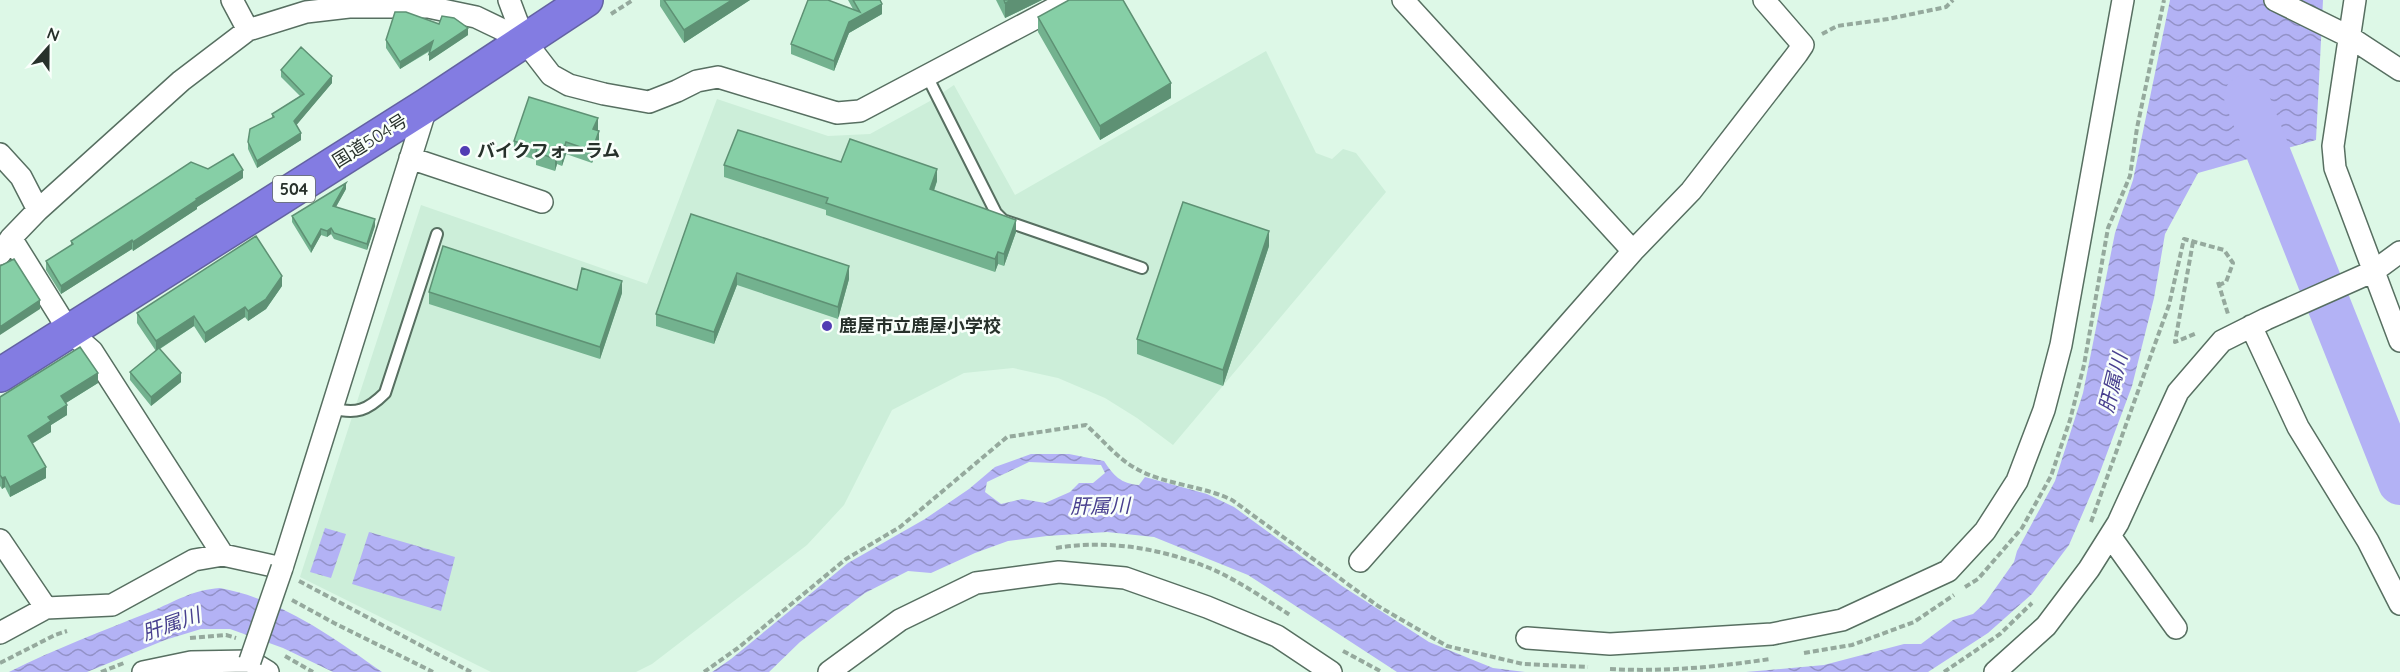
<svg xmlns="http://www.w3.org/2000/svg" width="2400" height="672" font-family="Quicksand,'Noto Sans JP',sans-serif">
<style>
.built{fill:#cceed9}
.water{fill:url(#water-waves);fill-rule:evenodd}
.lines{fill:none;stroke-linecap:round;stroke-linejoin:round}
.river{stroke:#b3b2f5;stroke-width:44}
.lane-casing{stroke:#576f61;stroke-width:14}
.street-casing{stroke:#576f61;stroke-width:24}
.highway-casing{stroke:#6362a2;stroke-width:36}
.path{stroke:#95a99d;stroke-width:4;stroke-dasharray:6 3;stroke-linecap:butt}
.lane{stroke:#fff;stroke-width:10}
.street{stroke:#fff;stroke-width:21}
.highway{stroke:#837ce2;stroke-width:33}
.street-bridge-casing{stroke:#576f61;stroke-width:24;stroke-linecap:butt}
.street-bridge{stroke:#fff;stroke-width:21}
.wall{fill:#73b28f}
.shaded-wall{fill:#5e9174}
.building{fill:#86cfa6;stroke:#5e9174;stroke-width:1.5}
.poi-dot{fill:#513cb4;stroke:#f9fffb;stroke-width:2}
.labels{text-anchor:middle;stroke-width:5;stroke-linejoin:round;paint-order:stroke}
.shield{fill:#f9fffb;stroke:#666f69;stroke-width:1.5}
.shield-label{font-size:16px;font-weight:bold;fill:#27312b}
.street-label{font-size:18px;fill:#27312b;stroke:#f9fffb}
.poi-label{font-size:18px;font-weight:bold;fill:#27312b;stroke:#f9fffb;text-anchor:start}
.water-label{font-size:20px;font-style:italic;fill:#48408f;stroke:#f9fffb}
</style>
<defs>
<pattern id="water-waves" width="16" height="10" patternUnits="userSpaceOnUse" patternTransform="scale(1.5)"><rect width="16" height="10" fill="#b3b2f5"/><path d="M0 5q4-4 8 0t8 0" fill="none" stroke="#9291c7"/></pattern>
</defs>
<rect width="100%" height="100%" fill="#ddf8e7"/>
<path class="built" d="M1266 51 1316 153 1332 159 1343 149 1356 153 1386 192 1173 445 1137 418 1105 398 1058 378 1013 368 964 373 892 410 844 505 807 545 652 664 636 672H491L300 577 421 205 647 284 717 99 828 136 870 134 930 101 954 85 1015 195Z"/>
<path class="water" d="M2170 0H2323L2316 140 2198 173 2165 234 2154 298 2132 386 2097 480 2069 545 2032 594 1988 633 1928 672H1746L1824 665 1904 644H1921L1953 620 1973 614 1985 603 2014 562 2017 551 2055 481 2083 393 2115 233 2133 180Z
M1031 454H1069L1104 461C1113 475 1121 484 1139 485L1145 477 1207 494 1234 507 1342 586 1429 642 1493 668 1525 672H1397L1248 575 1154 537 1107 532 1047 536 1008 541 975 553 931 573 908 571 865 593 800 642 769 672H712L731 659 848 563 925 519 969 489 995 467ZM1029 462 1101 465 1105 473 1093 483H1079L1070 492 1045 503 1022 499 1001 504 985 492 987 482Z
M325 528 346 534 331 578 310 572Z
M369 532 455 557 441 611 352 584Z
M220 588C280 599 333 637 382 672H333L283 648 230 629H201L165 640 87 672H9C55 649 102 631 150 612 176 601 192 590 220 588Z"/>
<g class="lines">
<path class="river" d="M2246 97 2400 483"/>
<g class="lane-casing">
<path id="lane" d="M927 76 996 213 1003 220 1142 268
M332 408C356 415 368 410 385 393L437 234"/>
</g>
<g class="street-casing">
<path id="street" d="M232 0 248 30
M509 0 524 40 551 75 569 85 604 94 649 102 677 91 697 81 718 77 837 113 860 111 1070 0
M1403 0 1633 251
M2275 0 2348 36 2400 70
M2355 0 2333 146 2335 168 2400 341
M0 154 21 177 38 210
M410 158 542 202
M11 238 69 331 92 351 223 555
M0 254 11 238 38 210 181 81 248 30 306 12 349 7H428L476 17 524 40
M2251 326 2298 427 2368 541 2400 604
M2110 536 2176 628
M0 540 46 608
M1360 561 1633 251 1691 191 1797 54 1803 45 1764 0
M0 633 46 608 112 605 194 560 223 555 282 568 427 105
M1527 638 1610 644 1772 634 1842 620 1948 571 1985 531 2017 481 2044 410 2061 345 2123 0
M143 672 191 662 250 661 268 672
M829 672 900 620 976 583 1059 572 1125 578 1207 607 1277 636 1331 672
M1995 672 2046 626 2089 569 2118 523 2178 392 2222 341 2266 319 2374 271 2400 252"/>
</g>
<g class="highway-casing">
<path id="highway" d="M0 375 427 105 586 0"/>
</g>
<path class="path" d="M611 14 633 0
M1822 34 1837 26 1888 19 1946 7 1953 0
M2193 242 2175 342 2197 333
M2218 282 2228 314
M2091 522 2169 305 2184 239 2224 250 2233 263 2226 282 2219 285
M1056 548C1109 539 1165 549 1214 570 1237 580 1268 601 1290 615
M299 581 471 672
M1965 587 1978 579 2022 528 2051 476 2070 420 2084 365 2108 228 2130 176 2137 128 2164 0
M292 600 334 623 433 672
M190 638 226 635 236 638
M1343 651 1382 672
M1804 653 1852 645 1914 622 1954 595
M285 656 313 672
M0 663 55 635 67 631
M1610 669C1663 672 1718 667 1770 659
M101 672 124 663
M704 672 738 648 846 559 900 527 1007 437 1086 425C1101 438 1117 458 1135 468 1164 485 1201 485 1232 500L1378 606 1447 646 1523 664 1588 667
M1944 672 2000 634 2032 603"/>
<use href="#lane" class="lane"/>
<use href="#street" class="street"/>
<use href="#highway" class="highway"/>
<g class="street-bridge-casing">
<path id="street-bridge" d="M250 661 282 568"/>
</g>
<use href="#street-bridge" class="street-bridge"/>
</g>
<path class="wall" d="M660 0H750L684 43 660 6Z
M848 0H880L882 14 849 33 834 71 791 54V44L853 9Z
M996 0H1042L1005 18Z
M1038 17 1171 98 1100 140 1038 32Z
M468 35 429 61 430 51 400 69 386 48V40Z
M281 70 332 83 296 125 301 140 257 168 248 149V142L272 118V114L300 96 281 77Z
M598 130 599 144 592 163 566 154 562 166 557 164 555 171 536 165V160L514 153V141Z
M841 162 937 181 934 191 1016 232 1004 266 998 264 995 272 826 215V210L724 177V165Z
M243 178 197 207V209L133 251 132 249 61 294 46 270V261L71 246V241Z
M346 189 336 207 375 226 367 250 334 239 331 234 327 237 321 235 311 253 292 222V216Z
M691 214 849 279 838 319 737 285 714 344 656 326V314Z
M1269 246 1223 386 1137 354V339Z
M282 286 266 309 248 321 245 317 205 343 194 326 160 349 181 382 151 406 130 380V372L156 351 137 323V313Z
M577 290 622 293 600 359 429 304V292Z
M98 383 66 403 67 415 51 425V432L32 444 46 478 10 497 5 487 2 489 0 486V397Z"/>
<path class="shaded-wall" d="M732 0H750L684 43V30Z
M1012 0H1042L1005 18V3Z
M882 4V14L849 33 834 71V61L849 22Z
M468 28V35L429 61V54Z
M433 41V48L400 69V62Z
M332 76V83L294 128V121Z
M1171 83V98L1100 140V126Z
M598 118V130L593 142V129Z
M599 131V144L592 163V151Z
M301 133V140L257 168V161Z
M566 142V154L562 166V154Z
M557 152V164L555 171V159Z
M937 169V181L930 201V189Z
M243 170V178L197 207V209L133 251V242L196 199Z
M346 183V189L333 212V206Z
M375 219V226L367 250V244Z
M1016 220V232L1004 266V254Z
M331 228V234L327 237V231Z
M321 229V235L311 253V247Z
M1269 231V246L1223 386V370Z
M132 240V249L61 294V286Z
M998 252V264L995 272V259Z
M849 266V279L838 319V307Z
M737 273V285L714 344V332Z
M282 276V286L266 309 248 321V311Z
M622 281V293L600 359V347Z
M40 300V309L0 335V327Z
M245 307V317L205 343V333Z
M194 316V326L156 351V341Z
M98 373V383L61 406V396Z
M181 373V382L151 406V397Z
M67 405V415L51 425V432L28 446V436L48 417Z
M46 467V478L10 497V487Z
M5 477V487L2 489V478Z"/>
<path class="building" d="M664 0H732L684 30Z
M808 0H828L860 12 853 0H880L882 4 849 22 834 61 791 44Z
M1004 0H1012L1005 3Z
M1069 0H1123L1171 83 1100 126 1038 17Z
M395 12H406L439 24 442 16 454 18 468 28 429 54 433 41 400 62 386 40Z
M301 47 332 76 294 121 301 133 257 161 248 142 250 129 274 117 272 114 304 94 281 70Z
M529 97 598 118 593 129 599 131 592 151 566 142 562 154 557 152 555 159 536 152 537 149 514 141Z
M738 130 841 162 850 139 937 169 930 189 1016 220 1004 254 998 252 995 259 826 203 828 198 724 165Z
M233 154 243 170 196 199 197 200 133 242 132 240 61 286 46 261 73 244 71 241 191 162 208 169Z
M346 183 333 206 375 219 367 244 334 233 331 228 327 231 321 229 311 247 292 216Z
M1183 202 1269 231 1223 370 1137 339Z
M691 214 849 266 838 307 737 273 714 332 656 314Z
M256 236 282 276 266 299 248 311 245 307 205 333 194 316 156 341 137 313Z
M443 246 577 290 582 268 622 281 600 347 429 292Z
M14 259 40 300 0 327V266Z
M80 347 98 373 61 396 67 405 48 417 51 421 28 436 46 467 10 487 5 477 2 478 0 475V397Z
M159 348 181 373 151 397 130 372Z"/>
<g class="poi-dot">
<circle cx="465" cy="151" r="6"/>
<circle cx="827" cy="326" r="6"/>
</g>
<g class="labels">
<rect class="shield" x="273" y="176" width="42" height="26" rx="4.5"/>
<g class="shield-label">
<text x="294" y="195">504</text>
</g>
<g class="street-label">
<text transform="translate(370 141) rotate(-32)" y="6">国道504号</text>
</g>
<g class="poi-label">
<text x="477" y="157">バイクフォーラム</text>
<text x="839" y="332">鹿屋市立鹿屋小学校</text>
</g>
<g class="water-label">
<text transform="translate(2113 383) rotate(-76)" y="7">肝属川</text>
<text transform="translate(1100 506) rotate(-1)" y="7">肝属川</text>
<text transform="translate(171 624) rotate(-19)" y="7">肝属川</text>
</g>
</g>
<g transform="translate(48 48) rotate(21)" stroke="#f9fffb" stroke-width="4.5" paint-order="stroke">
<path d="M0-4.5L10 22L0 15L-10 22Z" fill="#27312b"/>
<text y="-9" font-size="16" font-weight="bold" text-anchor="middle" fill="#27312b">N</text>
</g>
</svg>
